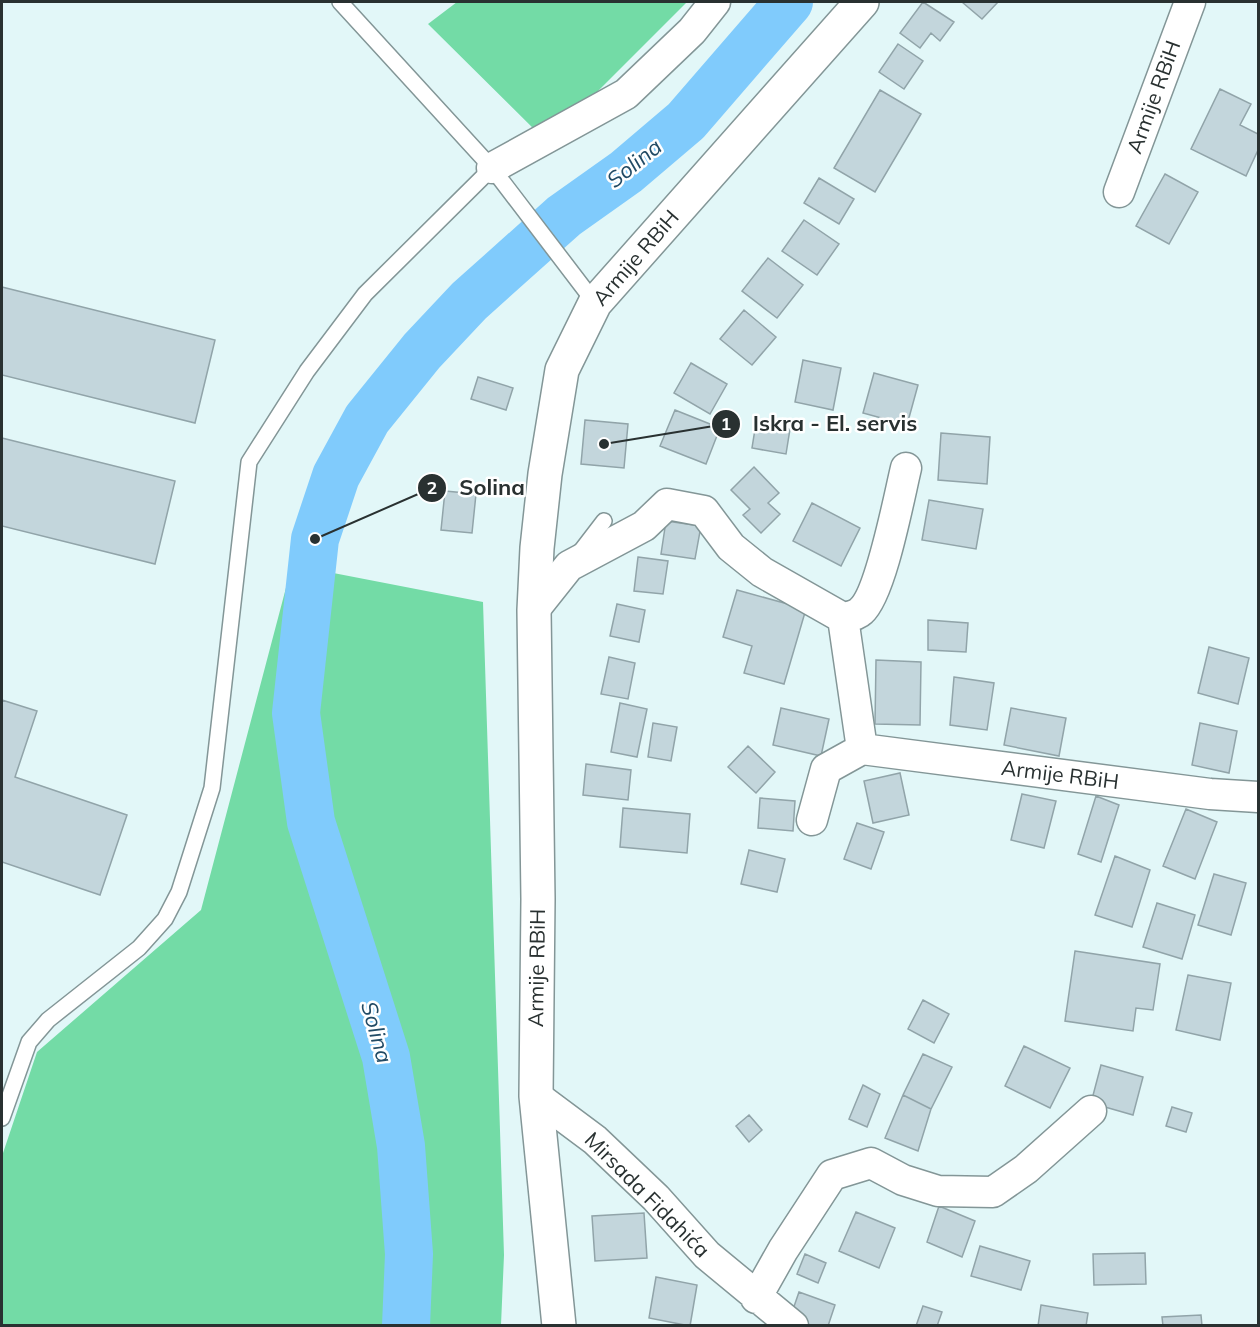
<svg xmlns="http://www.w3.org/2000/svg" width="1260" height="1327" font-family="Mulish,sans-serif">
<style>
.green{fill:#73dba6}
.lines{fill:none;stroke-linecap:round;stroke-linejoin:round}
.river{stroke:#80cbfc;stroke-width:48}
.building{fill:#c3d6dc;stroke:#91a4a9;stroke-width:1.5}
.lane-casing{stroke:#839697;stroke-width:18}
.street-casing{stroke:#839697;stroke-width:33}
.secondary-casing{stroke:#839697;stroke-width:36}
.lane{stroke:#fff;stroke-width:15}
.street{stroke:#fff;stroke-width:30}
.secondary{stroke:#fff;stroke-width:33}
.labels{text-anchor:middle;stroke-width:5;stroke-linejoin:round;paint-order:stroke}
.street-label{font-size:21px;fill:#293131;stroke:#fff}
.water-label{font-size:22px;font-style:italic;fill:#224b65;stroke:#fff}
.leader{fill:none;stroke:#293131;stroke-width:2}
.callout-dot{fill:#293131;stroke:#fff;stroke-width:2}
.mark-label{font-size:18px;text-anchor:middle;font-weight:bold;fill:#fff}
.callout-label{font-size:22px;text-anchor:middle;font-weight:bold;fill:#293131;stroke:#fff;stroke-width:5;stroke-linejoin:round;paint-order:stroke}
</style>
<rect width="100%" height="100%" fill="#e2f7f8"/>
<path class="green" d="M457 2H687L547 142 428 24Z
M292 565 483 602 504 1255 501 1325H2V1156L37 1052 201 910Z"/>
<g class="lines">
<path class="river" d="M406 1326 409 1254 401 1146 386 1057 311 822 296 713 315 539 336 476 367 419 422 351 469 301 564 216 626 172 686 121 789 2"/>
</g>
<path class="building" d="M923 2 954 22 940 41 931 33 920 48 900 33Z
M962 2H998L982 19Z
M898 44 923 61 904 89 879 72Z
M1220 89 1251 104 1240 125 1258 134V150L1246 176 1191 149Z
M880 90 921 114 875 192 834 168Z
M1165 174 1198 192 1169 244 1136 226Z
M819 178 854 199 839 224 804 203Z
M804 220 839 244 817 275 782 251Z
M768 258 803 285 777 318 742 291Z
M2 287 215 340 195 423 2 375Z
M744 310 776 337 752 365 720 339Z
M803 360 841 368 833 410 795 402Z
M691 363 727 384 710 414 674 393Z
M874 373 918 385 907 425 863 413Z
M478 377 513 388 506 410 471 399Z
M675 410 720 428 706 464 660 446Z
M585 420 628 424 624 468 581 464Z
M756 423 790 429 786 454 752 448Z
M941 433 990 437 987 484 938 480Z
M2 438 175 481 155 564 2 526Z
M754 467 779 493 768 503 780 514 761 533 743 515 750 509 731 490Z
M445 491 476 494 472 533 441 530Z
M929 500 983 509 976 549 922 540Z
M812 503 860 528 841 566 793 541Z
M666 521 701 526 695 559 661 554Z
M638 557 668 561 663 594 634 591Z
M737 590 806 609 784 684 744 673 752 646 723 637Z
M617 604 645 610 639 642 610 636Z
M928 620 968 623 966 652 928 650Z
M1209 647 1249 658 1238 704 1198 693Z
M609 657 635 663 628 699 601 694Z
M876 660 921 662 920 725 875 724Z
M954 677 994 683 987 730 950 725Z
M2 700 37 711 15 777 127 815 100 895 2 862Z
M620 703 647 709 637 757 611 752Z
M781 708 829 719 821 756 773 745Z
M1011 708 1066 718 1059 756 1004 745Z
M653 723 677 727 671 761 648 757Z
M1200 723 1237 731 1229 773 1192 765Z
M748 746 775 772 756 793 728 767Z
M586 764 631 770 628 800 583 795Z
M900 773 909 815 873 823 864 781Z
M1022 794 1056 801 1044 848 1011 840Z
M1096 796 1119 805 1101 862 1078 854Z
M760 798 795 801 793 831 758 828Z
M623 808 690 814 687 853 620 847Z
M1186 809 1217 822 1195 879 1163 866Z
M857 823 884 832 871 869 844 859Z
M749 850 785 859 777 892 741 884Z
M1115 856 1150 870 1132 927 1095 915Z
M1214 874 1246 883 1231 935 1198 925Z
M1157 903 1195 915 1182 959 1143 947Z
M1075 951 1160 964 1153 1010 1136 1008 1133 1031 1065 1021Z
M1188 975 1231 983 1220 1040 1176 1030Z
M923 1000 949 1014 934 1043 908 1029Z
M1024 1046 1070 1068 1050 1108 1005 1086Z
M923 1054 952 1067 931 1109 903 1095Z
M1101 1065 1143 1077 1133 1115 1091 1103Z
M863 1085 880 1094 867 1127 849 1119Z
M903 1095 931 1109 918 1151 885 1138Z
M1172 1107 1192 1113 1186 1132 1166 1126Z
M749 1115 762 1130 749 1142 736 1126Z
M939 1206 975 1221 962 1257 927 1242Z
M856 1212 895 1228 879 1268 839 1251Z
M644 1213 647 1258 595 1261 592 1216Z
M980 1246 1030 1261 1021 1290 971 1276Z
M1145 1253 1146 1284 1094 1285 1093 1254Z
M805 1254 826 1263 818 1283 797 1274Z
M656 1277 697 1285 690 1326 649 1318Z
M799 1292 835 1305 828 1326H802L789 1321Z
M1041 1305 1088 1313 1086 1326H1038Z
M923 1306 942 1312 937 1326H916Z
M1201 1315 1202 1326H1163L1162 1317Z"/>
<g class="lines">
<g class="lane-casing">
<path id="lane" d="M340 2 492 168 595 303
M581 551 604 521
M2 1118 29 1042 48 1020 139 948 165 919 179 892 212 788 249 462 307 371 365 294 492 168"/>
</g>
<g class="street-casing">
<path id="street" d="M492 168 626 94 692 31 715 2
M1119 192 1190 2
M534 610 569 566 644 526 667 504 704 511 731 547 762 572 843 618 862 749 1210 794 1258 797
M843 618C848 617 857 615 861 611 881 594 899 497 906 468
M812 820 826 769 862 749
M536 1096 595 1140 656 1198 707 1255 793 1326
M756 1298 783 1250 832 1175 871 1163 903 1180 938 1191 993 1192 1026 1169 1091 1111"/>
</g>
<g class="secondary-casing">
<path id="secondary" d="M559 1326 536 1096 538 899 534 610 537 548 545 474 562 370 595 303 862 2"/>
</g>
<use href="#lane" class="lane"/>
<use href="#street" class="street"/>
<use href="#secondary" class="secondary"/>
</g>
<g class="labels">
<g class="street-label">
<text transform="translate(1154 97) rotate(-70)" y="7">Armije RBiH</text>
<text transform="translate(636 258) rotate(-49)" y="7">Armije RBiH</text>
<text transform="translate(1060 775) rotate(7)" y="7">Armije RBiH</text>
<text transform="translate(537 968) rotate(-89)" y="7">Armije RBiH</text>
<text transform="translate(647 1195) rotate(45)" y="7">Mirsada Fidahića</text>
</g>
<g class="water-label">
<text transform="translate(634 163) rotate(-39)" y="8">Solina</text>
<text transform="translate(377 1032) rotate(74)" y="8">Solina</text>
</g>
</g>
<path class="leader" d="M604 444L726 424M315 539L432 488"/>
<g class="callout-dot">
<circle cx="604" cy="444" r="6"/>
<circle cx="315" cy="539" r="6"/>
<circle cx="726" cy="424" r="15"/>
<circle cx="432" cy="488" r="15"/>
</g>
<g class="mark-label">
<text x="726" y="430">1</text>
<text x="432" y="494">2</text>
</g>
<g class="callout-label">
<text x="835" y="431">Iskra - El. servis</text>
<text x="492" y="495">Solina</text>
</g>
<rect width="1260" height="1327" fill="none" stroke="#293131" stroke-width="6"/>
</svg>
